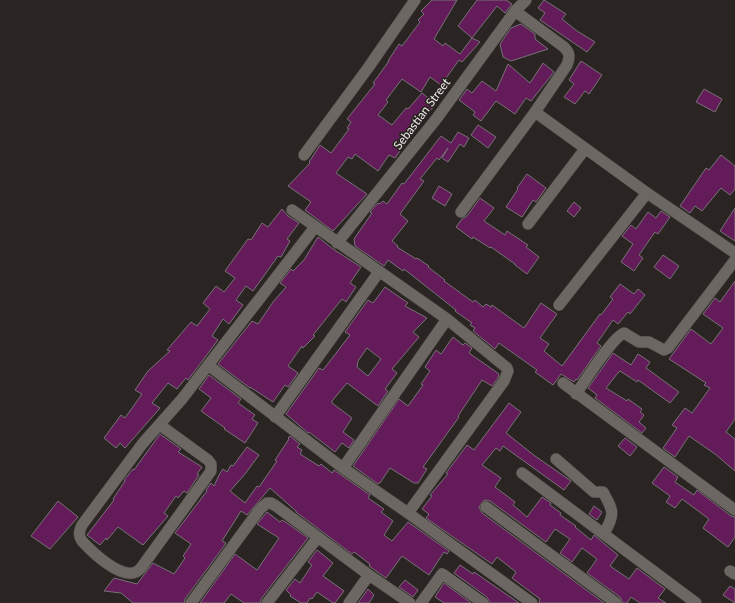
<svg xmlns="http://www.w3.org/2000/svg" width="735" height="603" font-family="Lato,sans-serif">
<style>
.building{fill:#631c59;stroke:#777276;fill-rule:evenodd}
.lines{fill:none;stroke-linecap:round;stroke-linejoin:round}
.minor-casing{stroke:#484340;stroke-width:12}
.minor{stroke:#6d6763;stroke-width:11}
.labels{text-anchor:middle;stroke-width:3.5;stroke-linejoin:round;paint-order:stroke}
.street-label{font-size:12px;fill:#eeebe9;stroke:#2a2522}
</style>
<rect width="100%" height="100%" fill="#2a2522"/>
<path class="building" d="M432 0H457L434 39 443 46 445 43 460 54 472 38 480 42 462 62 459 60 441 85 430 77 421 92 402 79 386 100 388 102 378 115 392 125 406 108 408 109 422 93 436 104 408 136 410 137 395 158 389 155 378 171 355 154 352 159 348 157 336 173 367 194 333 231 305 210 311 202 288 186 310 163 309 162 320 145 331 153 349 129 347 128 351 122 347 119 375 84 373 83 389 61H388L399 44 402 46 420 22 418 20 424 14 421 11Z
M477 0H506L512 4 505 13 497 6 472 38 458 26Z
M544 0 566 14 562 19 577 31 595 42 587 52 540 20 545 13 538 8Z
M521 24 535 34V39L548 49 511 61 503 57 500 44 511 28Z
M581 61 602 75 589 94 585 91 575 104 564 97 574 84 569 80Z
M543 63 554 72 531 101 526 98 515 114 496 101 481 121 473 115 475 112 459 100 467 89 472 93 482 81 496 91 508 64 530 83Z
M704 89 722 99 715 112 696 102Z
M478 125 496 137 488 148 471 135Z
M458 132 469 138 464 147 460 144 448 162 442 158 448 148 439 160 437 158 420 179 424 181 400 214 408 221 392 241 398 246 397 247 416 259 417 258 429 266 428 267 445 280 444 281 473 302 475 300 483 307 486 304 491 307 492 305 524 328 541 303 557 314 540 338 549 344 544 351 562 366 600 314 601 315 613 299 610 297 620 284 634 294 638 289 645 295 630 314 628 312 618 324 613 320 597 343 601 346 577 380 576 379 574 382 561 374 553 385 535 372 537 370 499 343 495 349 473 331 475 328 470 325 472 323 455 311 456 310 404 269 403 271 388 260 384 266 355 246 354 239 372 213 370 212 378 203 380 204 383 201 387 204 402 183 404 184 441 136 451 143Z
M721 155 735 166V189L730 195 721 188 702 211 695 206 690 213 680 206 706 168 709 170Z
M527 174 546 188 536 202 533 200 522 217 506 207 518 189 517 188Z
M439 186 452 194 445 206 432 198Z
M480 198 494 208 484 221 505 235 507 231 528 245 526 247 539 257 527 274 515 265V264L491 247 490 248 473 237 472 239 456 227 462 219 467 216Z
M574 202 581 208 574 217 567 211Z
M735 208V241L720 231Z
M282 209 288 216 299 223 287 239 290 241 281 257 278 256 253 291 246 286 236 300 243 305 229 324 223 319 212 336 218 340 188 380 186 378 177 389 168 383 152 403 160 408 125 448 120 443 116 448 104 438 121 415 125 418 142 394 135 390 148 371 170 351 167 350 191 322 197 326 210 309 203 303 216 286 224 292 235 278 225 271 248 239 251 240 262 223 268 227Z
M661 211 670 217 658 234 655 232 639 255 643 258 634 271 621 262 633 244 622 236 631 225 636 229 648 212 656 218Z
M318 237 333 249 361 267 350 283 356 287 346 302 342 299 313 335 315 336 303 348 302 346 288 366 298 373 288 387 285 385 273 402 250 387V388L218 364 252 321 258 324 273 302 286 287 280 283 291 269 293 271 304 260Z
M663 255 679 266 670 279 654 267Z
M735 281V419L726 432 735 439V471L715 454 689 436 675 457 663 448 677 428 672 425 685 408 692 413 710 388 704 385 706 383 669 359 691 329 711 344 723 328 703 314 715 298 720 302Z
M385 287 408 303 405 306 427 318 413 332 419 337 392 369 397 373 385 389 388 391 378 406 347 383 332 401V403L352 418 343 432 354 440 349 448 342 443 335 452 309 432 308 433 286 414 319 368 323 370 350 335 345 332 368 300 373 303ZM367 348 381 359 368 376 357 367 358 361Z
M453 337 463 345 465 343 472 348 469 353 499 374 498 378 492 386 482 380 458 416 459 417 423 467 427 469 418 483H414L390 468 380 483H379L378 484 353 466 399 399 408 406 423 385 421 384 430 371 425 367 436 350 441 354Z
M613 353 631 365 638 354 650 362 646 368 679 392 670 403 638 380 637 382 620 371 617 374 606 388 627 401 628 399 642 409 640 412 644 415 639 422 646 428 642 433 595 398 597 395 588 388Z
M209 375 241 399 238 403 255 415 252 419 258 423 245 443 224 429 225 428 201 411 211 398 199 389Z
M509 403 521 412 506 433 535 456 571 481 564 490 503 446 500 451 496 448 482 465 501 478 495 487 515 502 513 505 527 517 542 497 551 503 550 505 561 513 560 515 576 526 575 527 591 540 594 535 618 555 610 566 629 579 637 568 665 589 658 598 666 603H640L631 597 627 603H623L620 597 587 573 597 559 582 548 572 562 560 553 570 539 555 529 546 542 490 501 486 500 483 501 479 507 482 513 604 603H539L540 599 512 578 516 572 497 557 492 564 426 518 429 514 422 509 432 496 430 495 448 474 446 473 467 445 474 450Z
M160 434 181 449 178 452 202 467 197 474 199 475 187 493 184 491 178 498 176 496 164 513 168 516 143 545 118 527 107 540 106 538 100 545 87 535 114 500 113 499 125 481 124 480 133 469 134 470Z
M290 436 300 444 297 447 302 450 300 454 319 466 321 464 332 473 334 470 370 495 368 498 384 509 381 512 393 521 384 535 392 541 408 522 449 551 447 554 444 552 429 575 402 556 386 578 369 566 370 564 354 552 352 554 296 512V511L270 488 247 515 241 511 222 541 226 543 224 546 185 599 184 603H133L121 593 104 591 114 578 137 584 153 563 174 574 185 558 183 556 191 544 175 533 207 491 206 490 211 483 214 486 219 475 223 469 227 472 231 465 233 466 247 447 259 455 245 474 230 491 245 503 257 486 259 487 277 461 275 460 289 439 288 438Z
M625 438 637 447 630 456 618 446Z
M664 467 678 477 675 482 694 495 697 490 731 516 735 517V537L728 547 703 528 709 519 682 499 675 508 666 502 670 496 652 483Z
M58 501 78 517 50 549 31 536Z
M594 506 602 512 597 520 589 514Z
M267 512 280 522 282 520 287 523 308 538 261 599 260 603H244L231 594 224 603H200L235 554 257 570 279 538 257 524Z
M317 550 333 563 323 576 344 591 335 603H333L317 592 312 599 310 598 307 603H301L290 596 291 595 286 590 295 579 300 583 312 565 308 562Z
M460 565 473 574 474 572 519 603H490L487 597 454 573Z
M405 580 418 590 413 597 399 587Z
M444 583 471 603H444L435 597Z
M730 586 735 589V603L723 595Z
M368 589 374 595 369 603H358Z"/>
<g class="lines">
<g class="minor-casing">
<path id="minor" d="M535 112 647 193 735 253
M304 155 368 68 415 0
M292 210 447 319 507 368 508 371 504 381 408 513
M461 212 535 112 567 65C570 57 570 53 564 47L515 11
M528 224 585 149
M337 243 437 118 515 11 526 0
M559 305 647 193
M208 365 343 468 408 513 532 603
M563 383 735 510
M576 394C585 381 612 338 624 333L639 342H649L664 350 668 348 735 260
M275 417 379 272
M160 425 208 460 211 464V471L141 568C140 569 138 571 136 572 120 579 92 552 82 541 78 535 79 531 82 525L143 443 182 399 315 227
M556 459 594 492H603C614 512 615 513 604 534
M343 468 447 319
M522 473 696 603
M486 507 616 603
M730 571 735 574
M191 603 260 509 267 503H271L276 506 369 575 410 603
M267 603 318 537
M349 603 369 575
M421 603 442 574 444 575 483 603"/>
</g>
<use href="#minor" class="minor"/>
</g>
<g class="labels">
<g class="street-label">
<text transform="translate(422 114) rotate(-53)" y="4">Sebastian Street</text>
</g>
</g>
</svg>
